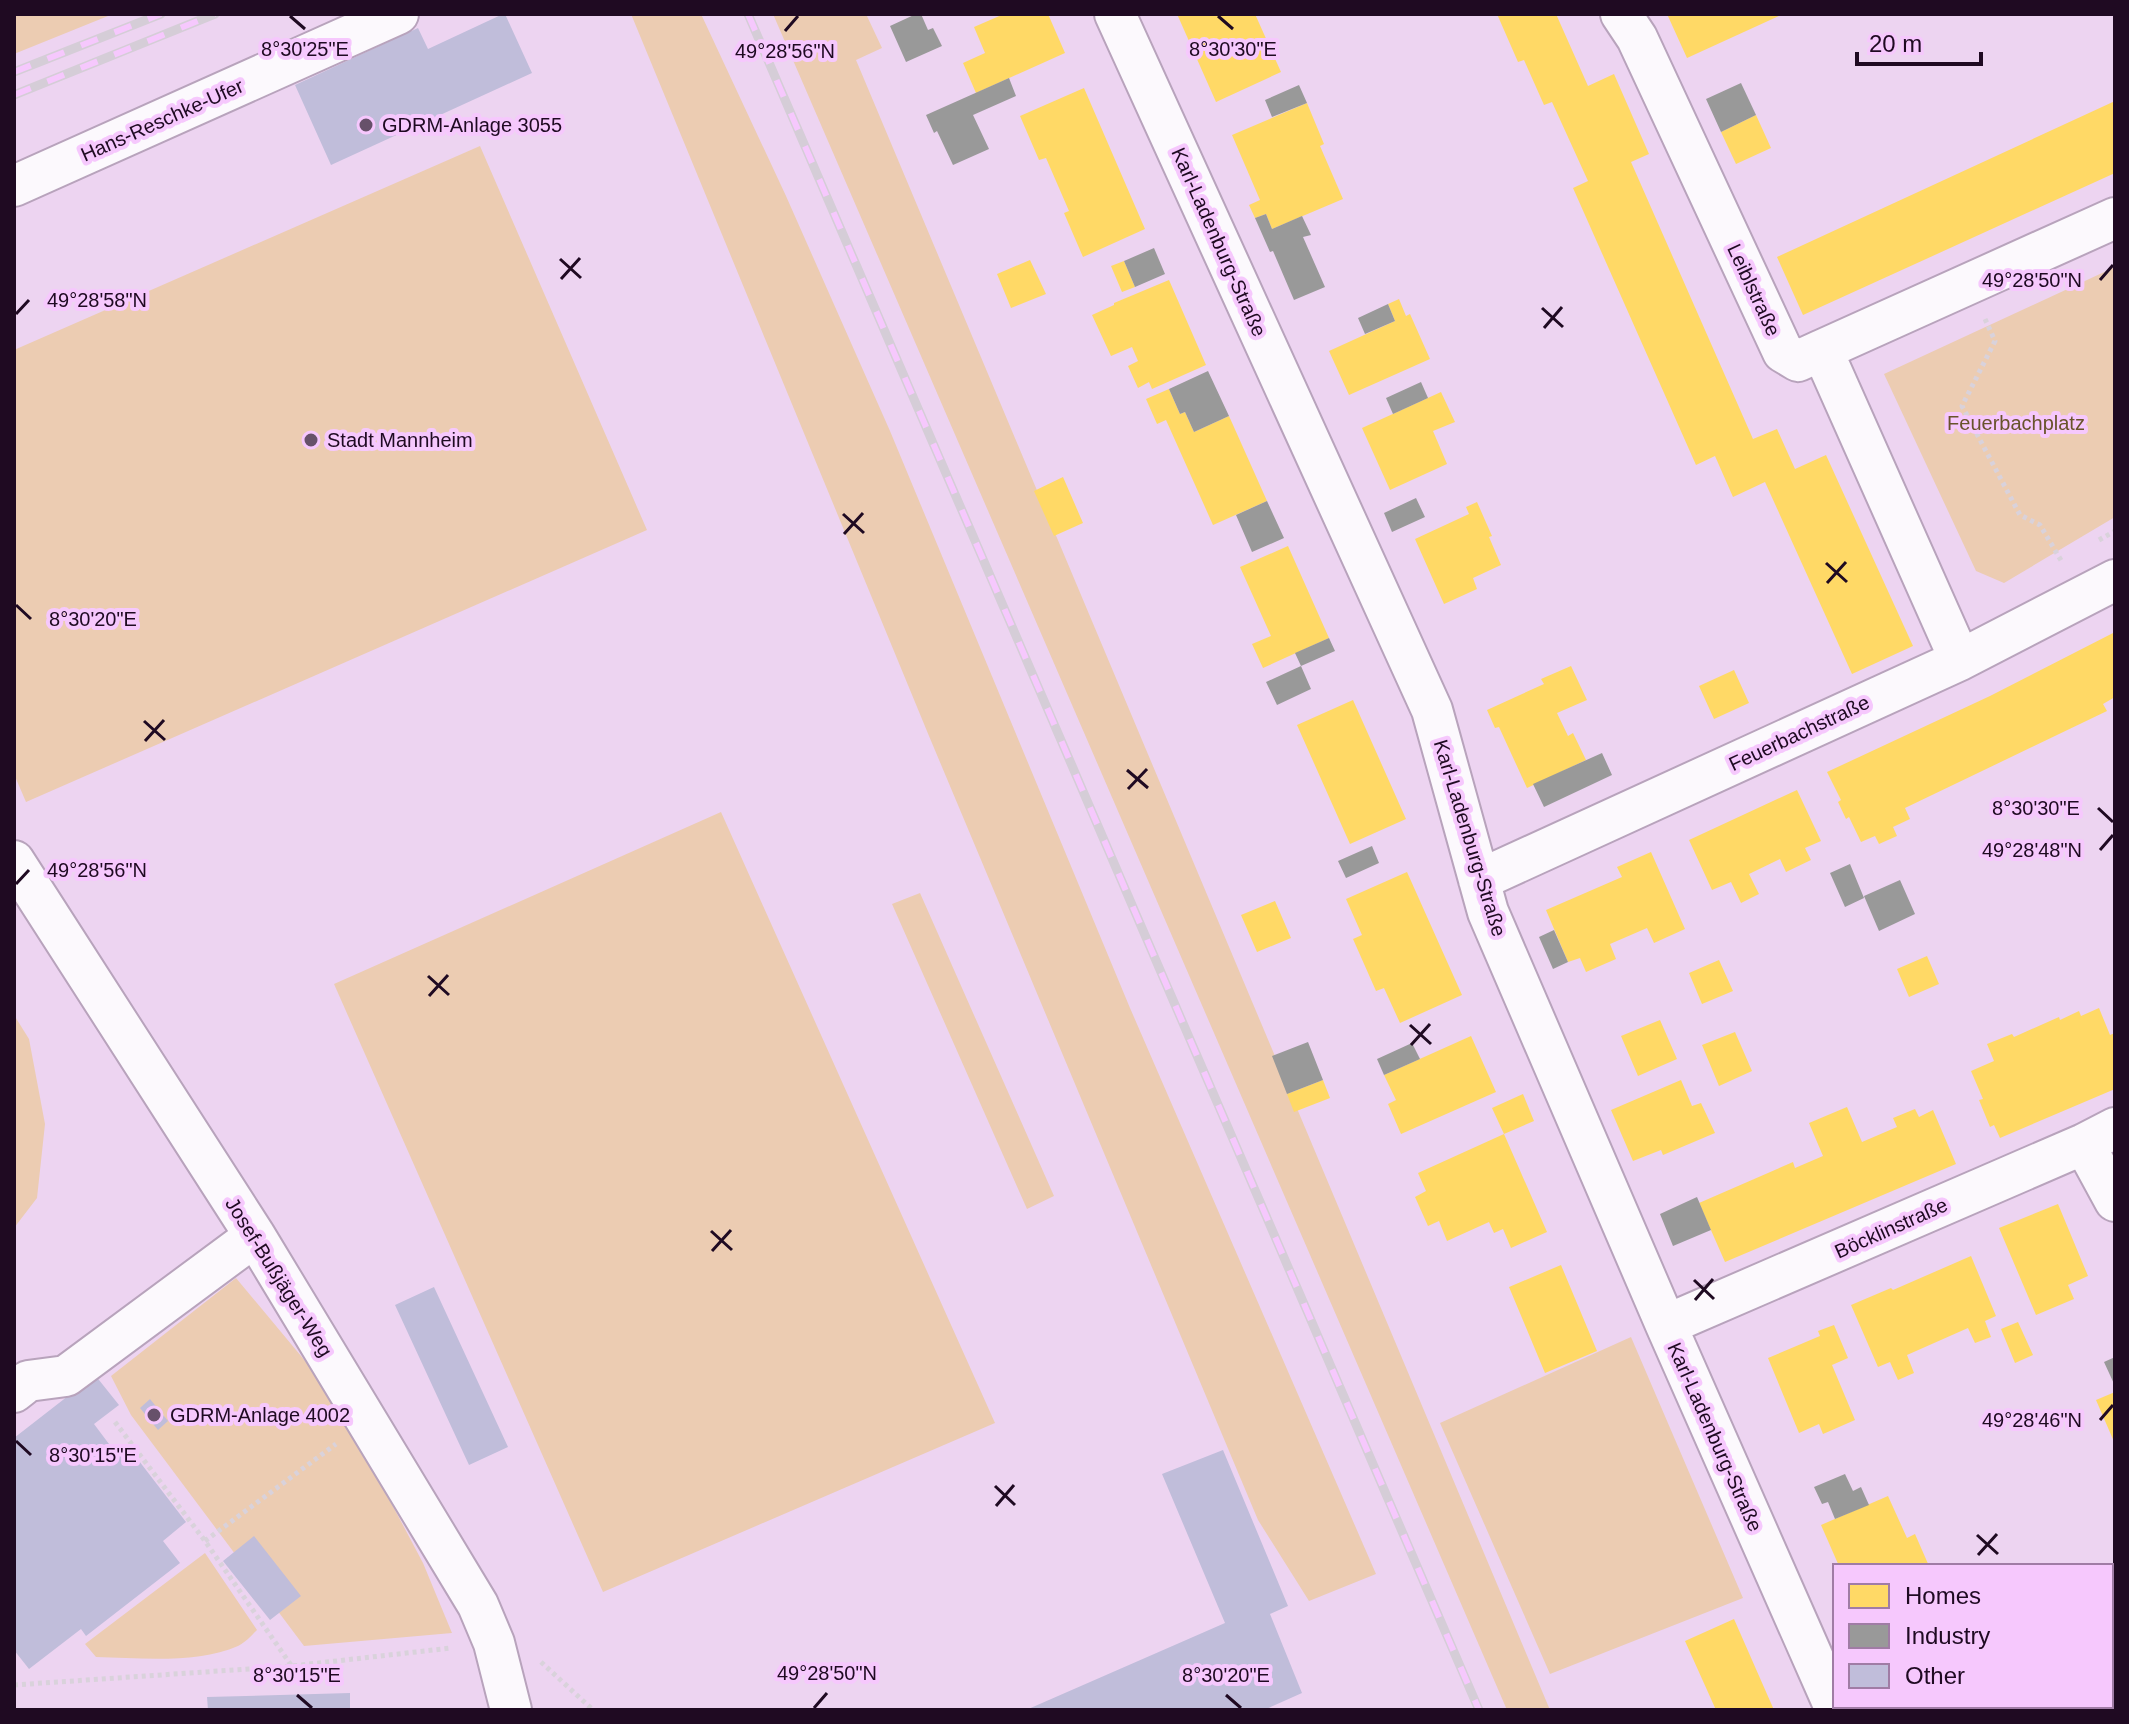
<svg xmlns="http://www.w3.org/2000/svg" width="2129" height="1724" font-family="Arial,sans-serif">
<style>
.green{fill:#ecccb2}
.homes{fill:#ffd966}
.industry{fill:#999}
.building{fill:#c0bdda}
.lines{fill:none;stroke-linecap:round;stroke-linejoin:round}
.minor-casing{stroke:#b8a3bc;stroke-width:44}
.path{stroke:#d9d2db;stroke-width:5;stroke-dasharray:4 4;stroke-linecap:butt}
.minor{stroke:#fcf9fd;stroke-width:40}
.rail-casing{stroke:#d5cdd7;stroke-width:9}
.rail{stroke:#f6c8fd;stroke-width:6;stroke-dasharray:18;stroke-linecap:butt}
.ticks{fill:none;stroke:#1f0a22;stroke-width:3}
.poi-dot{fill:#67516a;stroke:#f6c8fd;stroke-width:3}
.labels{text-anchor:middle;stroke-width:8;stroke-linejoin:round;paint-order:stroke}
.street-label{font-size:20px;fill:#1f0a22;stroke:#f6c8fd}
.poi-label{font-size:20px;fill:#1f0a22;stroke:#f6c8fd;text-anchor:start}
.park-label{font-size:20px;fill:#68532b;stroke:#f6c8fd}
.ticks-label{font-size:20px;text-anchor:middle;fill:#1f0a22;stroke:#f6c8fd;stroke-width:8;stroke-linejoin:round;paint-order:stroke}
</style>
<rect width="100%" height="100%" fill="#edd4f1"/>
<path class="green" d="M14 14H113L14 54Z
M631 14H701L786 196 890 431 1130 1008 1376 1574 1309 1601 1258 1520 929 736Z
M773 14H866L882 48 856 60 1550 1710H1507Z
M480 146 647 530 26 802 14 774V350Z
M2115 267V517L2004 583 1976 571 1884 374Z
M721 812 995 1423 603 1592 334 984Z
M920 893 1054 1196 1027 1209 892 904Z
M14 1015 29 1039 45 1124 37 1198 14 1228Z
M236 1278 316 1374 387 1495 423 1563 452 1633 304 1646 131 1415 111 1376Z
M1631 1337 1743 1598 1550 1674 1440 1423Z
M205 1553 257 1630C251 1636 246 1642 238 1646 198 1664 140 1658 96 1657L85 1644Z"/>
<path class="homes" d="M1004 14H1048L1065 53 976 93 963 63 985 53 974 27Z
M1177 14H1255L1281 72 1216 102Z
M1497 14H1556L1588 86 1614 74 1649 154 1631 162 1753 439 1777 429 1795 469 1826 455 1913 646 1852 674 1765 482 1733 497 1715 456 1696 465 1573 188 1588 181 1552 102 1544 105 1524 60 1518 62Z
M1667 14H1783L1687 58Z
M1084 88 1145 229 1083 257 1064 213 1069 211 1046 158 1039 160 1020 116Z
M2115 101V173L1803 315 1777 257Z
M1307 103 1324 144 1320 146 1343 199 1272 229 1266 214 1255 218 1249 205 1260 200 1232 135Z
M1756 115 1771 148 1736 164 1721 132Z
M1030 260 1046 294 1011 308 997 274Z
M1124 261 1135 287 1122 292 1111 266Z
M1169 280 1206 365 1152 389 1149 382 1138 388 1128 366 1138 361 1132 347 1111 356 1092 315 1114 305V303Z
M1399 299 1406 316 1410 314 1430 359 1349 395 1329 351 1395 321 1388 304Z
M1169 389 1180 414 1185 412 1194 432 1229 416 1267 501 1213 525 1166 420 1157 424 1146 399Z
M1441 392 1455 422 1433 431 1447 464 1390 490 1362 428Z
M1063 477 1083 523 1054 536 1034 491Z
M1477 502 1492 536 1489 537 1501 565 1473 578 1477 589 1444 604 1415 539 1469 514 1466 507Z
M1288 546 1329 638 1263 668 1252 644 1271 636 1240 567Z
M2115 632V697L2103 704 2107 711 1905 808 1910 819 1893 827 1897 836 1879 844 1875 836 1861 842 1849 817 1846 819 1838 802 1841 800 1827 772 1990 696Z
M1571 666 1587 700 1557 713 1568 736 1573 733 1586 760 1527 788 1499 727 1495 728 1487 710 1544 684 1541 679Z
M1734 670 1749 703 1714 719 1699 686Z
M1353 700 1406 819 1350 844 1297 725Z
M1797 790 1821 841 1805 848 1811 860 1786 872 1780 859 1749 874 1759 894 1741 903 1731 882 1712 890 1689 840Z
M1651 852 1685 929 1654 943 1647 928 1610 944 1616 959 1586 972 1580 958 1568 962 1546 910 1622 877 1617 867Z
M1407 872 1462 995 1400 1023 1384 988 1376 991 1353 939 1362 935 1346 899Z
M1275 901 1291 938 1257 952 1241 915Z
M1927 956 1939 984 1909 997 1897 969Z
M1719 960 1733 991 1702 1004 1689 973Z
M2099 1008 2110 1035 2115 1033V1089L2000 1138 1994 1125 1990 1127 1979 1100 1983 1099 1971 1071 1994 1061 1987 1044 2012 1034 2014 1037 2059 1017 2060 1020 2079 1011 2081 1016Z
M1660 1020 1677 1059 1638 1076 1621 1036Z
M1735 1032 1752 1071 1719 1086 1702 1045Z
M1471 1036 1496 1092 1401 1134 1388 1104 1396 1100 1384 1075Z
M1323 1080 1330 1098 1294 1112 1287 1094Z
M1681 1080 1692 1106 1701 1103 1715 1133 1663 1155 1661 1150 1633 1161 1611 1110Z
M1523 1094 1534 1121 1504 1134 1547 1232 1511 1248 1503 1229 1494 1233 1489 1222 1447 1241 1439 1221 1428 1226 1415 1197 1426 1191 1418 1173 1504 1134 1492 1108Z
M1847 1107 1862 1142 1897 1127 1893 1118 1915 1109 1919 1117 1933 1110 1956 1164 1725 1262 1699 1203 1793 1162 1795 1168 1823 1156 1809 1123Z
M2058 1204 2088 1276 2068 1285 2074 1299 2036 1315 1999 1228Z
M1971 1256 1996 1316 1985 1321 1991 1337 1975 1343 1968 1328 1907 1355 1914 1373 1898 1380 1890 1362 1878 1367 1851 1305 1891 1288 1893 1290Z
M1561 1265 1597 1351 1545 1373 1509 1287Z
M2018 1322 2033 1355 2015 1363 2001 1329Z
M1834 1325 1848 1358 1832 1365 1855 1420 1823 1434 1819 1424 1799 1433 1768 1358 1820 1336 1818 1331Z
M2115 1392V1444L2096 1400Z
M1888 1496 1907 1538 1915 1534 1929 1566H1839L1821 1525Z
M1734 1619 1752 1660 1774 1710H1716L1685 1641Z"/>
<path class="industry" d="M916 14H921L928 30 933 28 942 46 906 62 890 26Z
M1009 78 1016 96 973 115 989 149 953 165 937 131 934 133 926 115Z
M1741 83 1756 115 1721 132 1706 99Z
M1299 85 1307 103 1272 117 1265 100Z
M1266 214 1272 229 1302 216 1311 235 1303 237 1325 287 1294 300 1273 251 1270 252 1255 218Z
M1154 248 1165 274 1135 287 1124 261Z
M1388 304 1395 321 1365 334 1358 318Z
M1208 371 1229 416 1194 432 1185 412 1180 414 1169 389Z
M1421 382 1428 398 1393 414 1386 398Z
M1416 498 1425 517 1392 532 1384 513Z
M1267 501 1284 538 1252 552 1236 515Z
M1329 638 1335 651 1301 666 1311 689 1277 705 1266 682 1301 666 1295 653Z
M1602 753 1612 775 1544 807 1533 784Z
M1372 846 1379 863 1346 878 1338 861Z
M1850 864 1864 898 1845 907 1830 873Z
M1900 880 1915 914 1879 931 1864 896Z
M1554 930 1568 962 1553 969 1539 937Z
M1308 1042 1323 1080 1287 1094 1272 1056Z
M1412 1043 1420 1059 1384 1075 1377 1059Z
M1697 1197 1711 1230 1673 1246 1660 1214Z
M2115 1357V1386L2104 1362Z
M1845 1474 1853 1491 1861 1487 1869 1505 1835 1519 1828 1502 1822 1504 1814 1487Z"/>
<path class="building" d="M503 14H505L532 73 331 165 295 85 418 28 428 49Z
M434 1287 508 1447 469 1465 395 1305Z
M95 1375 119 1405 94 1424 115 1452 126 1444 186 1522 163 1541 180 1563 86 1636 81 1629 29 1669 14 1650V1438Z
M150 1399 168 1421 158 1430 140 1408Z
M1223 1450 1288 1606 1270 1614 1302 1693 1264 1710H1026L1225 1623 1162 1474Z
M254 1536 301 1596 270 1620 223 1561Z
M350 1693V1710H208L207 1697Z"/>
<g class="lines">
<g class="minor-casing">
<path id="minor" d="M1115 14 1432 710 1488 912 1666 1325 1836 1710
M1621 14 1637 38 1783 352 1798 361 1822 350 1960 660
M14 186 398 14
M1822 350 2115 218
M14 861 255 1236 478 1605 494 1643 511 1710
M1479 880 1960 660 2115 580
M2084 1144 2115 1201
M1666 1325 2084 1144 2115 1128
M14 1392 28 1381 66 1376 255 1236"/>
</g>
<path class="path" d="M1985 319 1995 341 1962 406 2020 515 2040 525 2062 562
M2099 540 2115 531
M115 1422 205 1541 291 1665
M205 1541 336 1444
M541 1662 593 1710
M14 1685 292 1666 451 1648"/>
<use href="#minor" class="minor"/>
<g class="rail-casing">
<path id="rail" d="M748 14 1479 1710
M14 72 161 14
M14 95 215 14"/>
</g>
<use href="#rail" class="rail"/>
</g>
<path class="ticks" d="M290 16 305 29M1218 16 1233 29M785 31 798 16M560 259 581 278M561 279 580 258M2100 280 2113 265M1542 308 1563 327M16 314 29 300M1544 328 1562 307M843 514 864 533M844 534 863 513M1826 563 1847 582M1827 583 1846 562M16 605 31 619M144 721 165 740M145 741 164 720M1127 770 1148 788M1128 789 1147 769M2098 808 2113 822M2100 850 2113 835M16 884 29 870M428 976 449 995M429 996 448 975M1410 1025 1431 1044M1411 1045 1430 1024M711 1231 732 1250M712 1251 731 1230M1694 1280 1714 1299M1695 1300 1713 1279M2100 1420 2113 1405M16 1441 31 1455M995 1486 1015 1505M996 1506 1014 1485M1977 1535 1998 1554M1978 1555 1997 1534M297 1695 312 1708M1226 1695 1241 1708M814 1708 827 1693"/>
<g class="poi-dot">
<circle cx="366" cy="125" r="8"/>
<circle cx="311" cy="440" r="8"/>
<circle cx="154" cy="1415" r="8"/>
</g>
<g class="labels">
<g class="street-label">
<text transform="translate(162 120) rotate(-24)" y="7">Hans-Reschke-Ufer</text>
<text transform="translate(1219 242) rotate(66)" y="7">Karl-Ladenburg-Straße</text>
<text transform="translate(1754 290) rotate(65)" y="7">Leiblstraße</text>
<text transform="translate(1799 733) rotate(-25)" y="7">Feuerbachstraße</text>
<text transform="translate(1470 838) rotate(73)" y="7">Karl-Ladenburg-Straße</text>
<text transform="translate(1891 1228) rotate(-24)" y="7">Böcklinstraße</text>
<text transform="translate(279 1277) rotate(58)" y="7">Josef-Bußjäger-Weg</text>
<text transform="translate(1715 1437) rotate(66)" y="7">Karl-Ladenburg-Straße</text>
</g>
<g class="poi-label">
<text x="382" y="132">GDRM-Anlage 3055</text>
<text x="327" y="447">Stadt Mannheim</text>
<text x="170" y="1422">GDRM-Anlage 4002</text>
</g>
<g class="park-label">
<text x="2016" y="430">Feuerbachplatz</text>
</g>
</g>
<g class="ticks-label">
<text x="305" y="56">8°30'25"E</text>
<text x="1233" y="56">8°30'30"E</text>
<text x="785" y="58">49°28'56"N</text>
<text x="2032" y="287">49°28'50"N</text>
<text x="97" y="307">49°28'58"N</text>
<text x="93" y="626">8°30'20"E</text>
<text x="2036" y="815">8°30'30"E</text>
<text x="2032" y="857">49°28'48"N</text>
<text x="97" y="877">49°28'56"N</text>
<text x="2032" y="1427">49°28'46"N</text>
<text x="93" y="1462">8°30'15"E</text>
<text x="827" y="1680">49°28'50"N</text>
<text x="297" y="1682">8°30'15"E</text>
<text x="1226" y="1682">8°30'20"E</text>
</g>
<rect width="2129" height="1724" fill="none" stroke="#1f0a22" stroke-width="32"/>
<rect x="1833" y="1564" width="280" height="144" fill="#f6c8fd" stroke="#a07ca5" stroke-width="2"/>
<rect x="1849" y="1584" width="40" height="24" fill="#ffd966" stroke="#a07ca5" stroke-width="2"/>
<text x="1905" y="1604" font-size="24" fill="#1f0a22">Homes</text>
<rect x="1849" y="1624" width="40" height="24" fill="#999999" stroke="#a07ca5" stroke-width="2"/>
<text x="1905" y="1644" font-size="24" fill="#1f0a22">Industry</text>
<rect x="1849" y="1664" width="40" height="24" fill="#c0bdda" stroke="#a07ca5" stroke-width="2"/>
<text x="1905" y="1684" font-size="24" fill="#1f0a22">Other</text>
<path d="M1857 52v12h124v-12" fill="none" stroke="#1f0a22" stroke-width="4"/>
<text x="1869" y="52" font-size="24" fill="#1f0a22" stroke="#f6c8fd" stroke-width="6" paint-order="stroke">20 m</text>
</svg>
